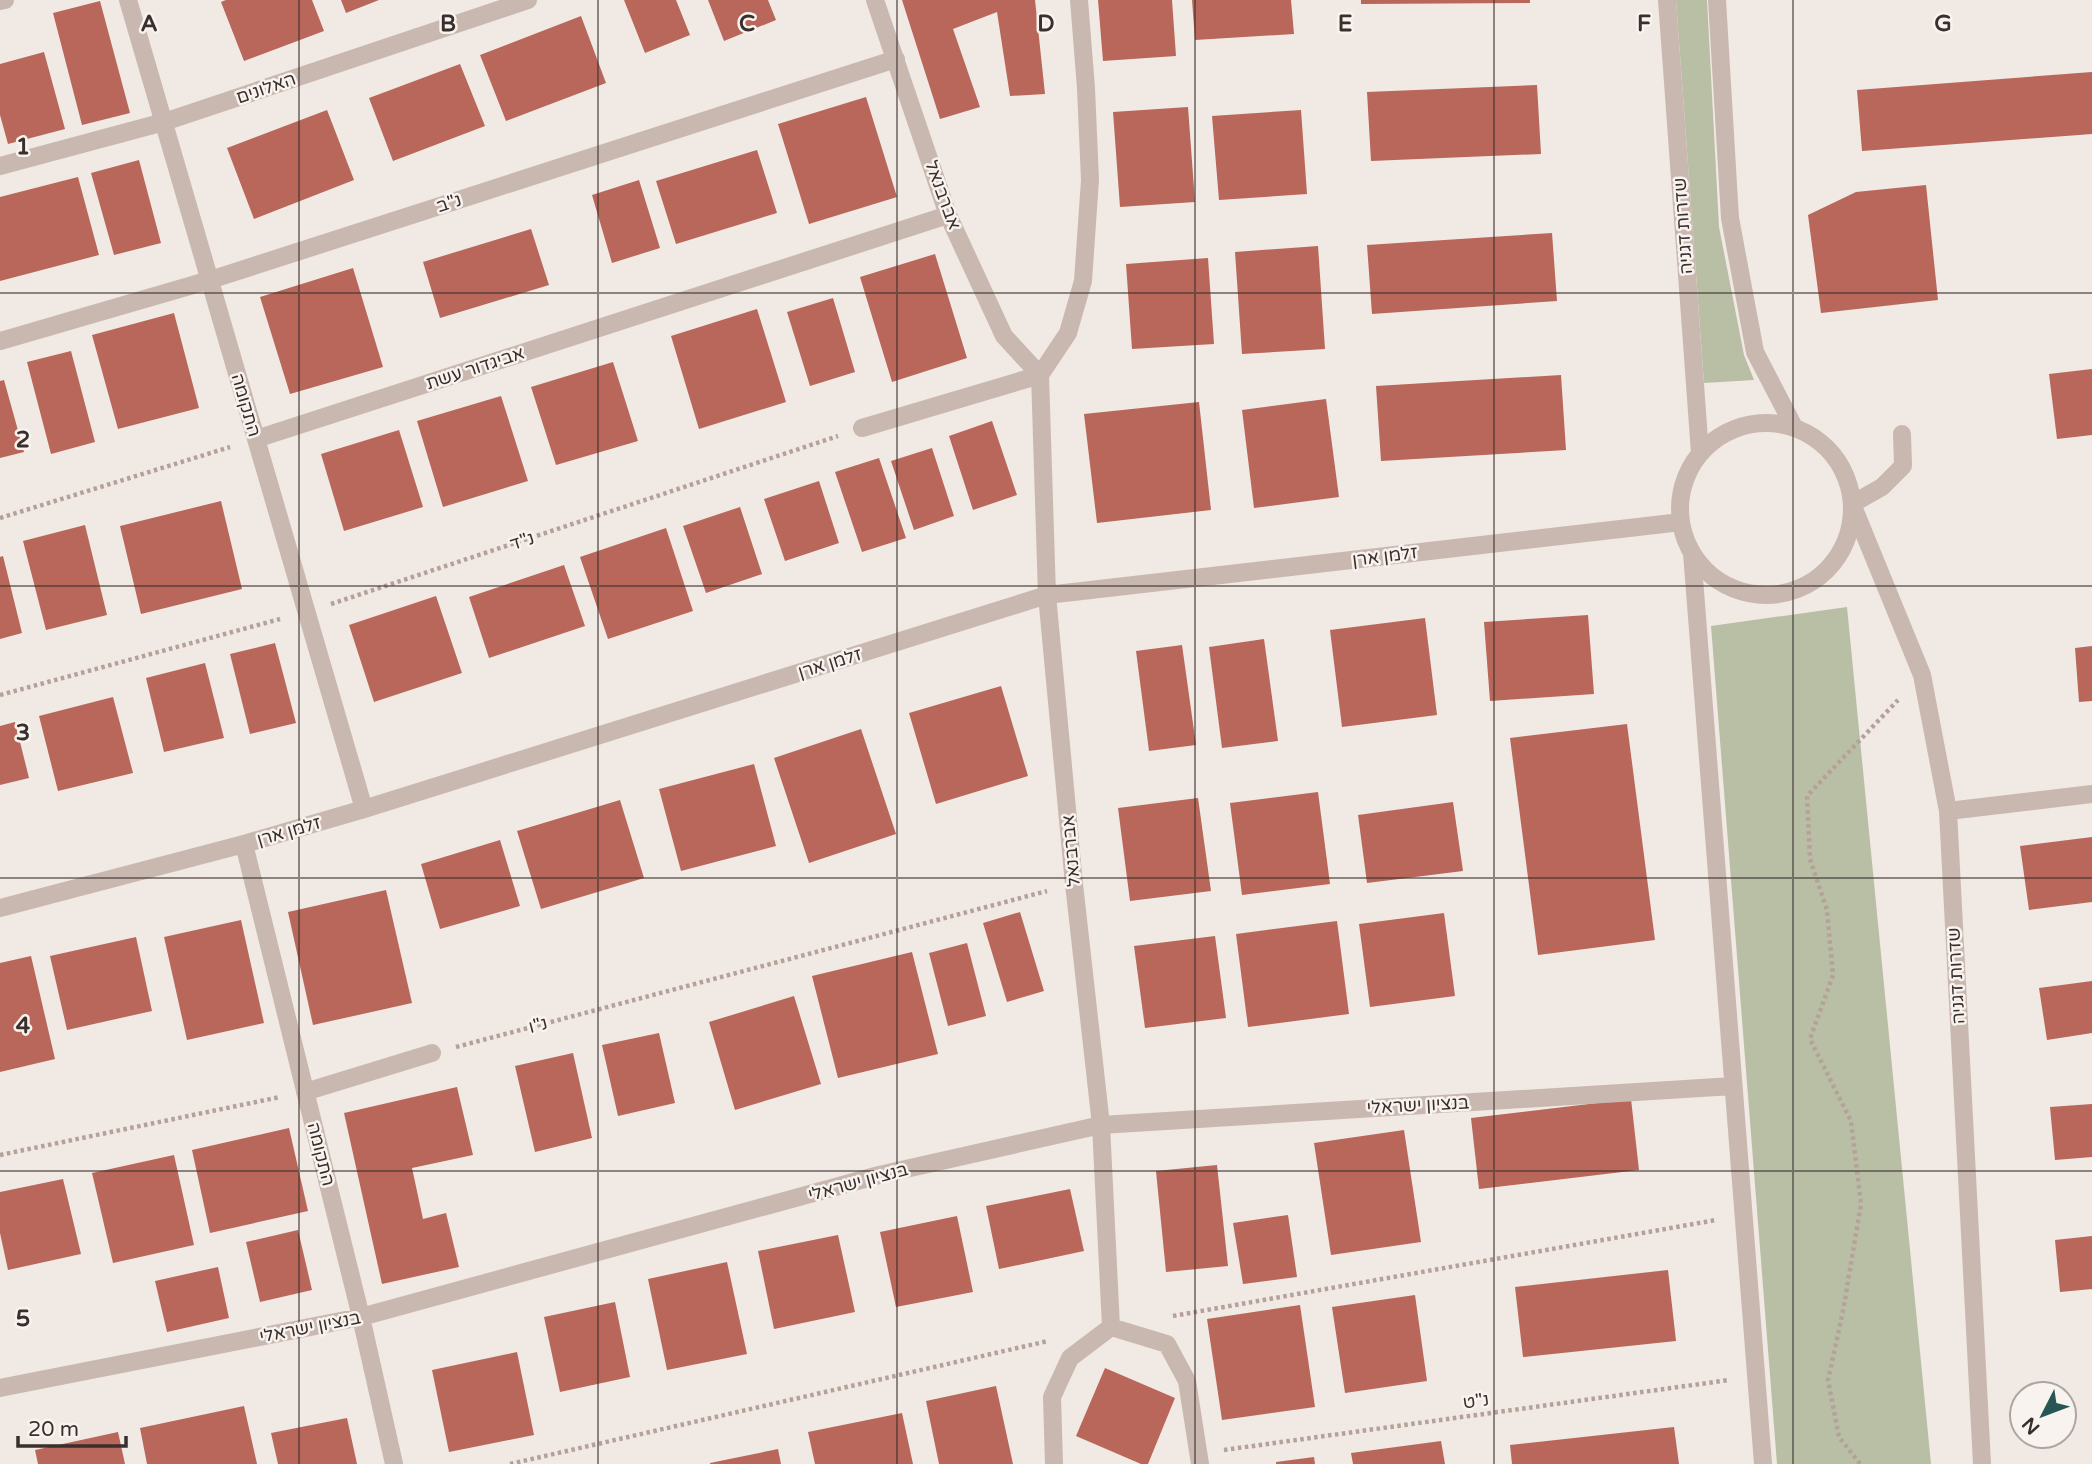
<svg xmlns="http://www.w3.org/2000/svg" width="2092" height="1464" font-family="'Varela Round','Noto Sans Hebrew',sans-serif">
<style>
.green{fill:#b9bfa4}
.building{fill:#b8675a}
.lines{fill:none;stroke-linecap:round;stroke-linejoin:round}
.path{stroke:#b4a29a;stroke-width:4.5;stroke-dasharray:3.5 3.5;stroke-linecap:butt}
.minor{stroke:#c9b8b0;stroke-width:18}
.grid{fill:none;stroke:#392f2d;stroke-width:2;stroke-opacity:0.55}
.labels{text-anchor:middle;stroke-width:5;stroke-linejoin:round;paint-order:stroke}
.street-label{font-size:18px;fill:#392f2d;stroke:#f9f3ef}
.grid-label{font-size:23px;text-anchor:middle;font-weight:bold;fill:#392f2d;stroke:#f9f3ef;stroke-width:5;stroke-linejoin:round;paint-order:stroke}
</style>
<rect width="100%" height="100%" fill="#f1e9e3"/>
<path class="green" d="M1676 0H1707L1719 227 1744 355 1754 380 1704 383Z
M1847 607 1931 1464H1777L1711 626Z"/>
<path class="building" d="M226 0H312L324 31 244 61 221 2Z
M341 0H379L346 13Z
M624 0H676L690 35 645 53Z
M708 0H768L776 20 724 41Z
M902 0H1035L1045 94 1010 96 997 12 953 29 980 107 940 119Z
M1098 0H1172L1176 56 1103 61Z
M1192 0H1291L1294 34 1195 40Z
M1361 0H1530V3L1361 4Z
M100 1 130 113 82 125 53 13Z
M581 16 606 83 506 121 480 55Z
M44 52 65 129 8 144 0 115V64Z
M460 64 485 126 393 161 369 98Z
M2092 72V134L1862 151 1857 90Z
M1537 85 1541 154 1371 161 1367 92Z
M866 97 897 197 809 224 778 124Z
M1188 107 1195 202 1120 207 1113 112Z
M327 110 354 180 254 219 227 148Z
M1301 110 1307 194 1219 200 1212 116Z
M757 150 777 213 676 244 656 181Z
M139 160 161 243 114 255 91 173Z
M78 177 99 255 0 281V197Z
M639 180 660 248 612 263 592 195Z
M1926 185 1938 300 1821 313 1808 215 1856 192Z
M531 229 549 285 440 318 423 262Z
M1552 233 1557 301 1372 314 1367 245Z
M1318 246 1325 349 1242 354 1235 252Z
M935 254 967 358 892 382 860 277Z
M1208 258 1214 344 1132 349 1126 264Z
M353 268 383 367 290 394 260 297Z
M833 298 855 372 810 386 787 312Z
M757 309 786 402 699 429 671 336Z
M174 313 199 408 118 429 92 335Z
M71 351 95 442 51 454 27 362Z
M613 362 638 441 556 465 531 387Z
M2092 369V435L2057 439 2049 374Z
M1561 375 1566 450 1381 461 1376 386Z
M4 380 24 452 0 458V381Z
M501 396 528 481 443 507 417 421Z
M1326 399 1339 497 1254 508 1242 410Z
M1199 402 1211 510 1097 523 1084 414Z
M992 421 1017 495 973 510 949 436Z
M399 430 423 507 344 531 321 454Z
M932 448 954 516 914 530 891 461Z
M879 458 906 538 862 552 835 472Z
M819 481 839 543 785 561 764 499Z
M221 501 242 589 141 614 120 526Z
M740 507 762 574 706 593 683 526Z
M85 525 107 615 46 630 23 541Z
M666 528 693 611 608 639 580 557Z
M3 556 22 633 0 639V557Z
M564 565 585 626 489 658 469 597Z
M436 596 462 673 374 702 349 625Z
M1588 615 1594 694 1490 701 1484 622Z
M1425 618 1437 715 1342 727 1330 630Z
M1264 639 1278 741 1222 748 1209 647Z
M275 643 296 723 250 734 230 654Z
M1182 645 1196 745 1149 751 1136 651Z
M2092 646V701L2079 702 2075 648Z
M205 663 224 738 164 752 146 678Z
M1001 686 1028 776 936 804 909 713Z
M113 697 133 773 58 791 39 716Z
M15 722 29 778 0 785V726Z
M1627 724 1655 940 1538 955 1510 738Z
M861 729 896 834 809 863 774 758Z
M754 764 776 846 681 871 659 789Z
M1318 792 1330 884 1242 895 1230 803Z
M1198 798 1211 891 1130 901 1118 808Z
M620 800 644 878 541 909 517 831Z
M1453 802 1463 871 1367 883 1358 815Z
M2092 837V902L2029 910 2020 846Z
M500 840 520 906 440 929 421 864Z
M386 890 412 1003 313 1025 288 912Z
M1020 912 1044 991 1007 1002 983 923Z
M1444 913 1455 996 1370 1007 1359 924Z
M241 920 264 1023 187 1040 164 937Z
M1337 921 1349 1014 1248 1027 1236 934Z
M1215 936 1226 1018 1145 1028 1134 946Z
M136 937 152 1011 67 1030 50 956Z
M967 943 986 1016 948 1026 929 953Z
M912 952 938 1054 838 1078 812 976Z
M31 956 55 1059 0 1072V963Z
M2092 981V1033L2047 1040 2039 988Z
M794 996 821 1084 735 1110 709 1022Z
M659 1033 675 1103 618 1116 602 1045Z
M573 1053 592 1138 535 1152 515 1066Z
M457 1087 473 1155 412 1168 423 1219 446 1213 459 1267 382 1284 344 1113Z
M1631 1099 1639 1170 1479 1189 1471 1118Z
M2092 1104V1157L2055 1160 2050 1107Z
M289 1128 308 1211 210 1233 192 1150Z
M1404 1130 1421 1242 1331 1255 1314 1143Z
M174 1155 194 1245 113 1263 92 1173Z
M1217 1165 1228 1266 1166 1272 1156 1171Z
M63 1179 81 1254 8 1270 0 1233V1192Z
M1070 1189 1084 1251 999 1269 986 1206Z
M1288 1215 1297 1277 1243 1284 1233 1223Z
M957 1216 973 1292 896 1307 880 1232Z
M298 1230 312 1290 260 1302 246 1242Z
M838 1235 855 1312 774 1329 758 1251Z
M2092 1236V1289L2060 1292 2055 1240Z
M727 1262 747 1354 667 1370 648 1279Z
M218 1267 229 1318 167 1332 155 1281Z
M1668 1270 1676 1341 1523 1357 1515 1287Z
M1415 1295 1427 1381 1345 1393 1332 1307Z
M615 1302 630 1377 560 1392 544 1317Z
M1300 1305 1315 1407 1222 1420 1207 1319Z
M517 1352 534 1435 449 1452 432 1370Z
M1105 1368 1175 1398 1148 1464H1141L1076 1436Z
M996 1386 1013 1464H939L926 1401Z
M244 1406 257 1464H147L140 1428Z
M902 1413 913 1464H815L808 1432Z
M347 1418 357 1464H278L271 1433Z
M1674 1427 1679 1464H1512L1510 1445Z
M118 1432 125 1464H38L35 1450Z
M1441 1441 1445 1464H1353L1351 1453Z
M778 1449 781 1464H710V1463Z
M1314 1457 1315 1464H1276V1462Z"/>
<g class="lines">
<path class="path" d="M0 518 230 447
M331 604 838 436
M0 695 280 619
M456 1047 1047 891
M0 1155 280 1097
M1173 1316 1716 1220
M1224 1450 1729 1380
M510 1464 1048 1341
M1860 1464 1839 1437 1828 1380 1843 1311 1861 1204 1851 1121 1810 1039 1833 975 1827 910 1810 859 1807 796 1898 700"/>
<path class="minor" d="M128 0 364 809
M875 0 948 215 1004 336 1040 375
M1079 0 1086 88 1090 180 1083 281 1068 333 1040 375 1047 595 1074 884 1101 1125 1111 1327
M1667 0 1700 453
M1717 0 1730 218 1755 352 1794 427
M0 1 5 0
M0 166 164 122 528 0
M0 341 210 280 896 59
M1680 509a86 86 0 1 1 172 0a86 86 0 1 1-172 0Z
M862 428 1040 375
M1902 434 1903 466 1882 487 1852 504 1922 675 1948 811 1982 1464
M256 439 948 215
M1692 553 1763 1464
M1948 811 2092 794
M244 844 361 1317 394 1464
M0 908 244 844 364 809 1047 595 1681 522
M305 1092 432 1053
M1111 1327 1167 1344 1187 1381 1200 1464
M0 1388 361 1317 879 1175 1101 1125 1733 1086
M1054 1464 1052 1397 1070 1358 1111 1327"/>
</g>
<path class="grid" d="M299 0V1464M598 0V1464M897 0V1464M1195 0V1464M1494 0V1464M1793 0V1464M0 293H2092M0 586H2092M0 878H2092M0 1171H2092"/>
<g class="labels">
<g class="street-label">
<text transform="translate(266 88) rotate(-19)" y="6">האלונים</text>
<text transform="translate(943 195) rotate(70)" y="6">אברבנאל</text>
<text transform="translate(449 203) rotate(-18)" y="6">נ"ב</text>
<text transform="translate(1683 226) rotate(-94)" y="6">שדרות דגניה</text>
<text transform="translate(475 368) rotate(-18)" y="6">אביגדור עשת</text>
<text transform="translate(246 405) rotate(74)" y="6">התקומה</text>
<text transform="translate(522 541) rotate(-18)" y="6">נ"ד</text>
<text transform="translate(1385 556) rotate(-7)" y="6">זלמן ארן</text>
<text transform="translate(830 663) rotate(-17)" y="6">זלמן ארן</text>
<text transform="translate(289 831) rotate(-16)" y="6">זלמן ארן</text>
<text transform="translate(1071 851) rotate(-95)" y="6">אברבנאל</text>
<text transform="translate(1956 976) rotate(-93)" y="6">שדרות דגניה</text>
<text transform="translate(538 1025) rotate(-15)" y="6">נ"ו</text>
<text transform="translate(1418 1105) rotate(-3)" y="6">בנציון ישראלי</text>
<text transform="translate(321 1154) rotate(76)" y="6">התקומה</text>
<text transform="translate(858 1182) rotate(-15)" y="6">בנציון ישראלי</text>
<text transform="translate(310 1327) rotate(-11)" y="6">בנציון ישראלי</text>
<text transform="translate(1476 1401) rotate(-8)" y="6">נ"ט</text>
</g>
</g>
<g class="grid-label">
<text x="149" y="31">A</text>
<text x="448" y="31">B</text>
<text x="747" y="31">C</text>
<text x="1046" y="31">D</text>
<text x="1345" y="31">E</text>
<text x="1644" y="31">F</text>
<text x="1943" y="31">G</text>
<text x="23" y="154">1</text>
<text x="23" y="447">2</text>
<text x="23" y="740">3</text>
<text x="23" y="1033">4</text>
<text x="23" y="1326">5</text>
</g>
<g transform="translate(2043 1415) rotate(228)"><circle r="33" fill="#f9f3ef" stroke="#aca5a1" stroke-width="2"/>
<path d="M0-5L12 26L0 18L-12 26Z" fill="#275654"/>
<text y="-10" font-size="19" font-weight="bold" text-anchor="middle" fill="#392f2d">N</text>
</g>
<path d="M18 1436v10h108v-10" fill="none" stroke="#392f2d" stroke-width="3.5"/>
<text x="28" y="1436" font-size="21" fill="#392f2d" stroke="#f9f3ef" stroke-width="5" paint-order="stroke">20 m</text>
</svg>
